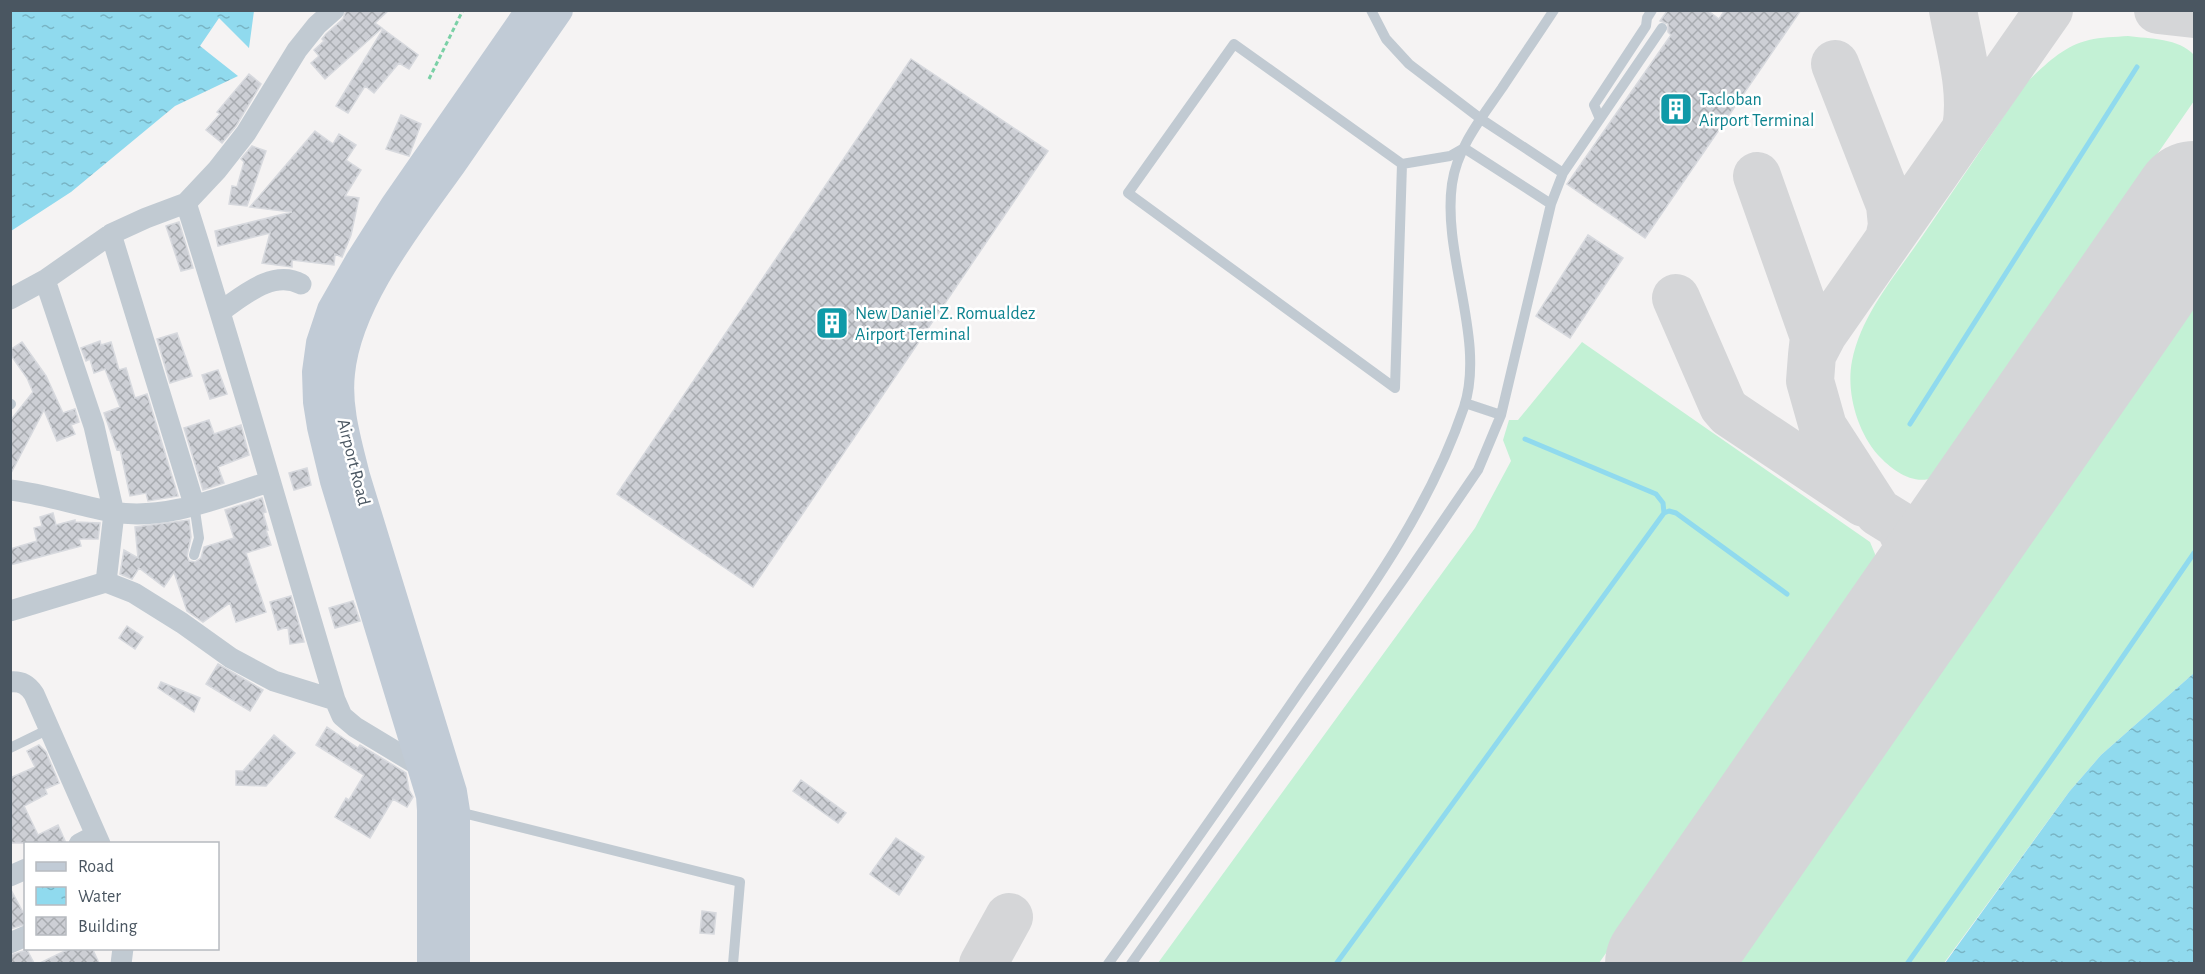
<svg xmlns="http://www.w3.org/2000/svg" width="2205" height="974" font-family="'Alegreya Sans',sans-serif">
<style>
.grass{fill:#c3f1d5}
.water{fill:url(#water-ripples)}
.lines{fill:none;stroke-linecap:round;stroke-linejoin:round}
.stream{stroke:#90daee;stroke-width:5}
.taxiway{stroke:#d5d6d8;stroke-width:48}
.runway{stroke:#d5d6d8;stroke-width:122}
.building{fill:url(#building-cross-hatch);stroke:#d7d9de;stroke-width:1.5}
.path{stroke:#7ad0a6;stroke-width:3;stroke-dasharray:4.5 3;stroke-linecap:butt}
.lane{stroke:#c1cad2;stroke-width:10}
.street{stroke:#c1cad2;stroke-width:21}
.secondary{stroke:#c1cbd6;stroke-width:30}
.labels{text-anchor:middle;stroke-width:5;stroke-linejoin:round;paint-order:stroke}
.culture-label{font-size:18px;fill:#0d838f;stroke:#fff;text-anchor:start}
.street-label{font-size:18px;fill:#4a5661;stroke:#fff}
</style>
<defs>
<pattern id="water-ripples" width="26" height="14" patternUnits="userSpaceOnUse" patternTransform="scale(1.5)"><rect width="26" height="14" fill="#90daee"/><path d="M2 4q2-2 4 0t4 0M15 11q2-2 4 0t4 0" fill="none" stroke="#78b4c4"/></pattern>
<pattern id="building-cross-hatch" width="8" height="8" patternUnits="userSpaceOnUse" patternTransform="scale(1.5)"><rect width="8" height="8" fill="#cdcfd5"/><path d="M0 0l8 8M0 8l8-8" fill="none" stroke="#a8abb0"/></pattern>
</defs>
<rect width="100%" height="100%" fill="#f5f3f3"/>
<path class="grass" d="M2128 36C2150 39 2179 38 2194 55V101L1933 478C1912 485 1892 470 1878 455 1857 431 1846 392 1852 361 1861 315 1895 276 1921 238 1956 187 1991 135 2026 83 2045 65 2063 46 2089 40 2101 37 2115 37 2128 36Z
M2194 306V673L2101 755 2069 792 1944 963 1737 964Z
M1582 342 1870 542 1875 554 1873 577 1599 963H1158L1475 528 1511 461 1503 440 1509 420H1518Z"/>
<path class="water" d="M11 10H254V11L249 48 219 18 200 46 238 76 175 106 71 192 11 231Z
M2194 673V963H1945L2069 792 2101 755Z"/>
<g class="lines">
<path class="stream" d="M1910 424 2137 67
M1525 439 1656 494 1663 503 1664 513
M1336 964 1664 513 1669 511 1676 513 1787 594
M1907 964 2069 735 2194 553"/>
<path class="taxiway" d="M1953 10C1960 49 1973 90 1966 128
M2158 10 2194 14
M1835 64 1890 205 1892 225 1889 239
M1757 176 1814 337 1812 355
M1676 298 1723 406 1729 413 1864 503
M1899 525C1922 542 1940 551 1966 532
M1904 622 1922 589 1923 576 1899 525 1878 512 1823 427 1810 381 1812 355 1823 334 2049 10
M983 964 1009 917"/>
<path class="runway" d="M1666 964 2194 202"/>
</g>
<path class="building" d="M346 10H389L375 23 382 28 325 79 311 63 319 56 314 50 324 41 322 39 326 34 343 19Z
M1668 10H1707L1719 19 1725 10H1801L1645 238 1567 184 1671 35 1668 32V24L1660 21Z
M383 29 418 55 409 69 399 63 374 93 365 86 348 113 336 106Z
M911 59 1048 151 753 587 617 494Z
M249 74 261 84 236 126 222 143 206 130 220 114 217 112Z
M401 115 421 124 409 156 386 149Z
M315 131 333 144 339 134 356 145 346 160 361 170 345 196 359 198 351 235 342 257 335 254 334 265 292 260V267L262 263 270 233 218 246 215 231 292 212 250 207Z
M252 146 266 151 247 206 229 204 232 186 237 187 244 162 241 159Z
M179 222 193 268 181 271 166 226Z
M1588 235 1623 258 1570 338 1536 316Z
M177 333 192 376 170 383 157 339Z
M100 341 101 345 111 342 119 370 126 368 135 398 147 394 178 496 148 501 146 493 130 496 120 449 117 450 104 413 120 407 105 369 94 373 90 359 86 361 81 348Z
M22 342 46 376 63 413 75 409 79 422 71 425 75 434 57 441 44 410 10 475V421L33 392 27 378 10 354V350Z
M218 370 227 394 210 399 202 375Z
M209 420 214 434 241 425 249 455 218 467 224 483 203 490 184 428Z
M307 468 311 485 294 490 289 473Z
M262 498 266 512 263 513 268 530H266L271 545 246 553 266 612 236 622 230 603 203 622 187 611 174 572 164 587 139 568 132 579 120 574 124 550 138 558 135 527 189 520 191 537 187 556 189 561 195 562 201 558 204 547 234 538 225 510Z
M53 513 56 525 75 520V522L100 523 98 539H79L81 546 10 565V549L37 541 34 528 42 526 40 517Z
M291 596 304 642 290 644 288 627 278 630 270 602Z
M353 601 360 621 335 628 329 608Z
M127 626 143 637 135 649 119 638Z
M218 664 263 690 250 711 206 684Z
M161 682 200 698 194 712 158 688Z
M327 727 358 748 360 745 406 773 409 790 413 797 407 807 393 799 370 838 335 817 346 798 349 800 364 775 316 745Z
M274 735 295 753 266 786 236 785V771H243Z
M39 745 46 752 59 783 45 789 47 794 24 806 38 835 58 825 66 843H10V778L35 767 27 751Z
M801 780 846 813 838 823 793 791Z
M896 838 924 857 899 895 870 874Z
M10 888 26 918V924L10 929Z
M702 911 716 913 714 934 700 933Z
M71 948H92L99 963H40Z
M27 950 34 963H10V955Z"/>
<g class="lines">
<path class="path" d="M429 79 463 10"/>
<path class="lane" d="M1371 10 1386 39 1409 64 1481 119 1563 173
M1600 119 1594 105 1646 26 1647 18 1652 10
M1464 148 1551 204
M1402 164 1395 388 1128 193 1234 44 1402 164 1450 156 1464 148
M1465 403 1501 415
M10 405 11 404
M194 504 199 538 194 555
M10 748 49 729
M459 812 740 882 733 964
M1108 964C1172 875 1235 785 1297 695 1361 603 1428 514 1464 407 1486 340 1442 255 1452 184 1457 148 1482 117 1502 88 1519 62 1537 36 1554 10
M1131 964 1405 577 1478 470 1501 415 1551 204 1563 173 1662 28"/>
<path class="street" d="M186 203C239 368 285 535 335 700L342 716 355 727 423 768
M111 234 194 504
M45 280 94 426 114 513 106 582
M10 299 45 280 111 234 146 218 186 203 217 170 246 133 297 50 317 25 334 10
M221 311C243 296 273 269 301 284
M10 490C45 494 79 506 113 512 166 521 220 497 269 482
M10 611 106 582 134 593 182 623 231 658 274 681 335 700
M10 682C22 681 28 685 34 694L100 844
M79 844 96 835
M10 876 26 869
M10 943 26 936
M121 964 123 948"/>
<path class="secondary" d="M432 964V810L431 796 335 481 322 427 318 402 317 372 321 343 332 310 360 261 395 206 531 10
M455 964V811L452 792 355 476C347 443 336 408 340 373 347 300 410 222 452 163 487 112 523 61 558 10"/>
</g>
<defs>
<g id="building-square" transform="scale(1.725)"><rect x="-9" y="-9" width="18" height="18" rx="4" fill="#0f9aa8" stroke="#fff"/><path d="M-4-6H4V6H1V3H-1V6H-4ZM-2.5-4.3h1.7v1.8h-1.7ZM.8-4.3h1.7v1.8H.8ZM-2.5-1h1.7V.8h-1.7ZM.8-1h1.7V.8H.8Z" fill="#fff"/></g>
</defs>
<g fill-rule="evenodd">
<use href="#building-square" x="1676" y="109"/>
<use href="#building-square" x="832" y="323"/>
</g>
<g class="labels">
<g class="culture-label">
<text x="1699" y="105">Tacloban<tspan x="1699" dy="21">Airport Terminal</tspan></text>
<text x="855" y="319">New Daniel Z. Romualdez<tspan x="855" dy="21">Airport Terminal</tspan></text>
</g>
<g class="street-label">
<text transform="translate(354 462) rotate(76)" y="6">Airport Road</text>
</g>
</g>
<rect width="2205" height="974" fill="none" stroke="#4a5661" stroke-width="24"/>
<rect x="24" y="842" width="195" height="108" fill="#ffffff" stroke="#b7bbc0" stroke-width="1.5"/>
<rect x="36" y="862" width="30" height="9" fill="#c1cbd6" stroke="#b7bbc0" stroke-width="1.5"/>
<text x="78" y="872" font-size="18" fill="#4a5661">Road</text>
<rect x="36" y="887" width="30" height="18" fill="url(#water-ripples)" stroke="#b7bbc0" stroke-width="1.5"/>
<text x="78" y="902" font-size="18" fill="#4a5661">Water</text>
<rect x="36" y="917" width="30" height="18" fill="url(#building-cross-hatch)" stroke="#b7bbc0" stroke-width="1.5"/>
<text x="78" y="932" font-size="18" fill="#4a5661">Building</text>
</svg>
